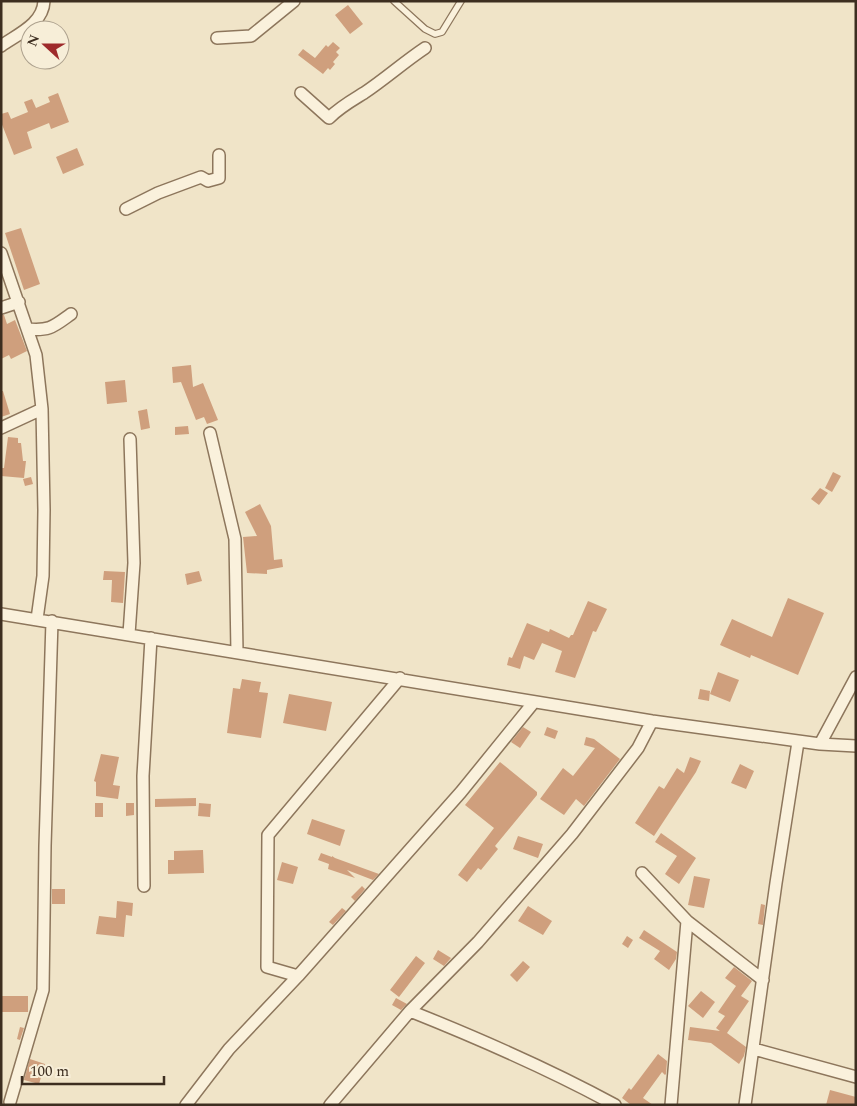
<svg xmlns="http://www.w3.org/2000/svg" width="857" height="1106" font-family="Spectral,serif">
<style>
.building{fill:#cf9f7d}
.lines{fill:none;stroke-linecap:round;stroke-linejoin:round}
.service-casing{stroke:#8d765c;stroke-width:8}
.minor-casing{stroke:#8d765c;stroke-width:14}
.service{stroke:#faf1dc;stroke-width:5.5}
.minor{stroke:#faf1dc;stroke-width:11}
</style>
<rect width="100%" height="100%" fill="#f0e4c8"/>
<path class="building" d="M348 5 363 24 350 34 335 15Z
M333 42 340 48 336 52 339 55 333 62 335 64 330 70 328 68 323 74 298 55 303 49 315 58 326 45 328 47Z
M58 93 69 122 51 129 49 123 27 132 32 148 14 155 1 122V114L8 112 11 119 28 112 24 102 32 99 36 108 50 102 48 97Z
M77 148 84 165 63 174 56 157Z
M21 228 40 284 24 290 5 233Z
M1 315H4L7 324 15 320 27 351 11 359 9 355 1 359Z
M191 365 193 387 203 383 218 420 207 424 204 417 196 420 181 382 173 383 172 367Z
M125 380 127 402 107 404 105 382Z
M1 391H3L10 414 1 417Z
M147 409 150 428 141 430 138 411Z
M188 426 189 434 175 435V427Z
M8 437 18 438V443H21L23 461H26L24 478 1 476V468H4Z
M833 472 841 476 832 492 825 488Z
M31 477 33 484 25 486 23 479Z
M820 488 828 493 819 505 811 499Z
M260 504 271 526 274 560 282 559 283 567 267 570V574L247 573 243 537 257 536 245 512Z
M104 571 125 572 123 603 111 602 112 580H103Z
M199 571 202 581 187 585 185 574Z
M788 598 824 613 798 675 751 655 750 658 720 645 732 619 772 637Z
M588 601 607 609 596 632 593 631 575 678 555 672 562 651 542 643 534 660 524 656 520 669 507 665 509 657 512 658 527 623 549 632 550 629 569 638 571 635H573Z
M718 672 739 680 730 702 710 694Z
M242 679 261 682 259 692 268 693 261 738 227 733 233 688 240 689Z
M700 689 710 691 709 701 698 699Z
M289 694 332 702 326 731 283 723Z
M523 727 531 732 520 748 511 742Z
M547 727 558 731 555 739 544 735Z
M586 737 594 739 620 759 584 806 576 799 564 815 540 799 563 768 573 776 595 748 584 745Z
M101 754 119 757 113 785 120 786 118 799 96 796V782L94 781Z
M690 757 701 761 696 772 654 836 635 823 659 786 664 789 677 768 684 773Z
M500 762 537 792V795L495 846 498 849 481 870 478 868 467 882 458 875 494 828 465 805Z
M740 764 754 771 746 789 731 783Z
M196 798V806L155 807V799Z
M95 803H103V817H95Z
M126 803H134V815L126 816Z
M199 803 211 804 210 817 198 816Z
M312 819 345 830 340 846 307 834Z
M661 833 696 858 679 884 665 874 677 856 655 842Z
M518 836 543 844 538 858 513 849Z
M203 850 204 873 168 874V860H174V851Z
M321 853 332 857V856L335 858 379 874 373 880 347 870 355 878 328 869 329 864 318 860Z
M282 862 298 867 293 884 277 880Z
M694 876 710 879 704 908 688 905Z
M362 886 365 889 355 901 351 897Z
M52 889H65V904H52Z
M117 901 133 903 132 916 126 915 124 937 96 934 99 916 116 918Z
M761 904 765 905 763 925 758 924Z
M528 906 552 921 543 935 518 921Z
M342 908 346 911 333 925 329 922Z
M644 930 677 952 676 959 669 970 654 959 660 951 639 938Z
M627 936 633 940 628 948 622 944Z
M438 950 451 958 444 966 433 959Z
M416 956 425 963 399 997 390 990Z
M523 961 530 967 517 982 510 975Z
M734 967 752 981 741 996 749 1001 727 1033 746 1047 744 1056 739 1064 711 1043 688 1040 690 1027 720 1031 716 1028 725 1016 718 1012 736 986 725 978Z
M701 991 715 1002 703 1018 688 1006Z
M1 996H28V1012H1Z
M396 998 407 1004 401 1010 392 1005Z
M20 1027 24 1028 20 1040 17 1039Z
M658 1054 667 1061 666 1074 665 1075 662 1072 643 1098 653 1105H631L622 1098 629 1088 631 1090Z
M30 1059 45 1064 39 1084 24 1080Z
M830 1090 856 1097V1105H826Z"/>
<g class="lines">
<g class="service-casing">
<path id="service" d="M394 1 425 29 435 34 442 32 461 1"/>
</g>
<g class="minor-casing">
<path id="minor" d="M217 38 251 36 294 1
M1 46C18 34 43 24 44 1
M301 93 329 118C340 107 351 101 364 93 385 79 404 62 425 48
M126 209 158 193 201 177 208 181 219 178V155
M1 253 36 355 42 409 44 510 43 576 37 619
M1 308 19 302
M27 329C50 331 53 327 71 314
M1 428 42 409
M210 433 235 539 237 652
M1 614 652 721 820 744 856 746
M129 634 134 563 130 439
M820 744 856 677
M642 873 687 921 763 980
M144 886 143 776 151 638
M298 976 267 967 268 835 400 678
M410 1011C480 1039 549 1069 615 1105
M754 1049 856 1077
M10 1102 43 990 45 846 52 621
M186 1105 229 1049 298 976 461 792 534 702
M330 1105 410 1011 478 942 572 834 638 748 652 721
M671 1105 687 921
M745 1105 776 883 798 742"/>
</g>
<use href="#service" class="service"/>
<use href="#minor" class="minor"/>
</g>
<rect width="857" height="1106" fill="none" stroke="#3d2e20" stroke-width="5"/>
<g transform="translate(45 45) rotate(291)"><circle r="24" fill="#f7eed8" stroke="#ada18e"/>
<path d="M0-4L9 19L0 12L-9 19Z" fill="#9e2a2b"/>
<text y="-8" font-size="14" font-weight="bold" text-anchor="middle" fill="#3d2e20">N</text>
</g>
<path d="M22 1076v8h142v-8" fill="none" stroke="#3d2e20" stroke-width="2.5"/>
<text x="30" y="1076" font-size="15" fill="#3d2e20" stroke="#f7eed8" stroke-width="4" paint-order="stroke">100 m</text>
</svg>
